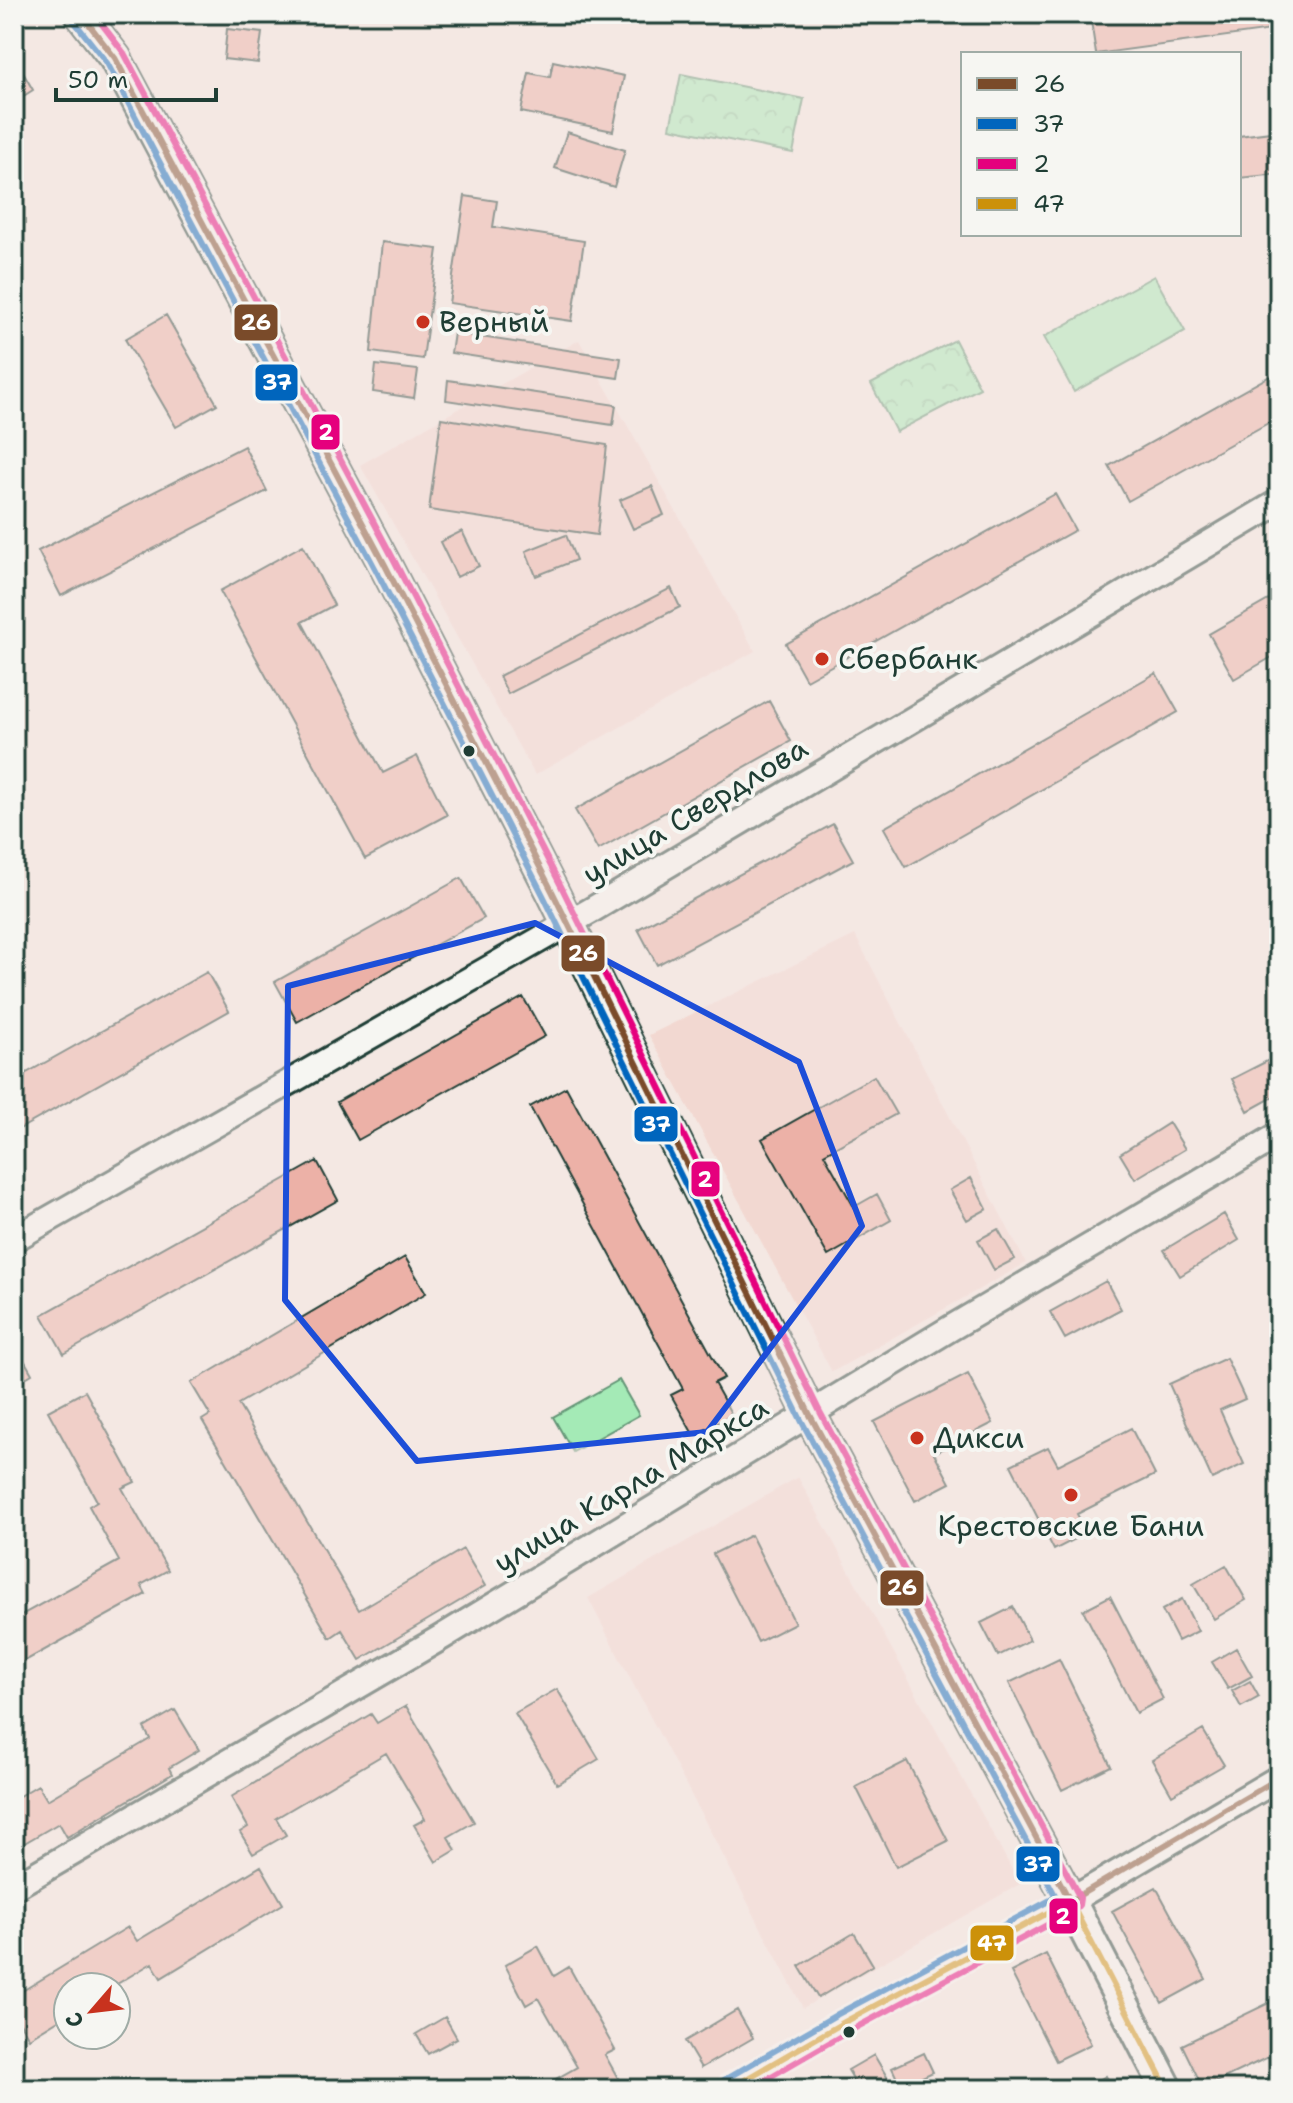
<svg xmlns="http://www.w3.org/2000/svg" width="1293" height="2103" font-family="'Shantell Sans',sans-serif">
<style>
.built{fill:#f2d8d1}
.park{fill:url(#park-crowns);stroke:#629475;stroke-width:2}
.pitch{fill:#a4eab6;stroke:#629475;stroke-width:2}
.building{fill:#ecb1a7;stroke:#1f3d34;stroke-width:2}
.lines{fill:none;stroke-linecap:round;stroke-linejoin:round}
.minor-casing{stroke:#1f3d34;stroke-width:30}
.tertiary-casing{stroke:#1f3d34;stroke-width:36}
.minor{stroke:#f6f6f2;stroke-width:24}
.tertiary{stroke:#f6f6f2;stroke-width:30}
.bus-1-casing{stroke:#f6f6f2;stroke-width:12}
.bus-2-casing{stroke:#f6f6f2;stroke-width:12}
.bus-3-casing{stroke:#f6f6f2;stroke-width:12}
.bus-4-casing{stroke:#f6f6f2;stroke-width:12}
.bus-1{stroke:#7a4b2a;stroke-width:6}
.bus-2{stroke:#0065bd;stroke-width:6}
.bus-3{stroke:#e5007d;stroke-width:6}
.bus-4{stroke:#cc910a;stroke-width:6}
.marked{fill:none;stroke:#1d4ed8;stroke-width:6;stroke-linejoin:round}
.poi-dot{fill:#c8321e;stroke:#f6f6f2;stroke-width:3}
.bus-dot{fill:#1f3d34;stroke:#f6f6f2;stroke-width:3}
.labels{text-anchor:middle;stroke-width:8;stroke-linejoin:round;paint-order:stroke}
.poi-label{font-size:30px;fill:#1f3d34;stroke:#f6f6f2;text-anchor:start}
.street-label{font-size:30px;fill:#1f3d34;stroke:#f6f6f2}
.line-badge{stroke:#f6f6f2;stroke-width:3}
.badge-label{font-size:22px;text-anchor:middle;font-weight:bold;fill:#fff}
</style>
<defs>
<pattern id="park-crowns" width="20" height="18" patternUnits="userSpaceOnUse" patternTransform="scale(2)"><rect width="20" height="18" fill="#a4eab6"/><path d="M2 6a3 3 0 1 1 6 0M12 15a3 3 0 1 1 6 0" fill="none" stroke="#8dca9d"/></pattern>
</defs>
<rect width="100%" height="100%" fill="#f4e8e3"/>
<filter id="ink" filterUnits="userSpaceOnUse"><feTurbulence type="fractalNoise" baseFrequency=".0125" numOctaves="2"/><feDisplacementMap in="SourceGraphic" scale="16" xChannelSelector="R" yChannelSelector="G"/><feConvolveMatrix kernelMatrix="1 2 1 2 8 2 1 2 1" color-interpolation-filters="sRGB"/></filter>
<g filter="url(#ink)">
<path class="built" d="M579 340 755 651 535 775 360 465Z
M855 935 1026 1263 832 1372 649 1035Z
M798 1477 1020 1884 803 2008 588 1598Z"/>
<path class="park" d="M681 74 804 99 793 153 670 128Z
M955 340 980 388 896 432 871 384Z"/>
<path class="pitch" d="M1154 276 1185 331 1074 392 1044 337Z
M619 1380 639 1415 573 1452 553 1417Z"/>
<path class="building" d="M1090 14H1279V29L1096 54Z
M227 29 262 33 258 63 224 59Z
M14 57 33 90 14 102Z
M553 61 624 76 613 131 521 112 529 73 550 77Z
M1279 131V174L1239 178V136Z
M567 132 625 150 614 187 555 168Z
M465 196 497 201 493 227 584 241 572 321 449 303Z
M382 242 438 249 423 359 371 352Z
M166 315 217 404 176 427 125 339Z
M454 333 621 358 618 378 451 353Z
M376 365 418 370 414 398 373 392Z
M1279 371V417L1128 501 1109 466Z
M448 380 616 405 613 425 446 400Z
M441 418 607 445 597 535 429 510Z
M244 446 267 491 61 596 38 551Z
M652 486 664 515 633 529 620 500Z
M1055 494 1075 530 806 680 786 644Z
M462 531 479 566 457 577 440 542Z
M566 535 576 560 536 576 526 551Z
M303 545 334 605 302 622 383 773 417 756 447 815 365 859 220 591Z
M671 588 680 607 508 694 499 676Z
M1279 594V653L1234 679 1209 634Z
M1156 673 1178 712 906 867 884 828Z
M769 701 791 741 598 850 575 810Z
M833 824 853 860 657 965 638 929Z
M461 878 484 918 297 1022 275 982Z
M207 972 229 1011 14 1132V1080Z
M523 997 545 1036 358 1140 337 1102Z
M1279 1055V1094L1248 1111 1232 1079Z
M874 1076 896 1114 824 1154 854 1207 877 1194 891 1220 828 1256 762 1139Z
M566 1087 724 1378 714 1383 732 1415 694 1436 671 1395 683 1389 530 1107Z
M1169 1123 1185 1149 1135 1179 1120 1154Z
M317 1161 338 1200 64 1354 42 1315Z
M971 1178 987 1209 967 1220 950 1190Z
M1224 1214 1239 1240 1180 1276 1164 1250Z
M998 1229 1015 1259 994 1270 978 1240Z
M405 1257 426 1293 238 1404 359 1610 463 1549 485 1586 360 1660 342 1630 330 1638 202 1420 210 1415 191 1383Z
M1106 1281 1121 1309 1065 1339 1050 1312Z
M14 1342 32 1374 14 1385Z
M1226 1358 1245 1399 1220 1410 1244 1464 1212 1479 1169 1384Z
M968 1374 993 1423 934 1453 950 1483 915 1501 874 1422Z
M85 1391 135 1482 122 1488 168 1570 141 1585 146 1594 14 1667V1619L119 1561 89 1506 97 1501 48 1411Z
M1131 1428 1155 1475 1077 1514 1087 1533 1054 1550 1011 1465 1048 1447 1058 1465Z
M751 1535 795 1623 758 1642 713 1554Z
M1226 1565 1246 1600 1214 1619 1193 1584Z
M1110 1596 1163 1699 1136 1713 1083 1610Z
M1182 1599 1198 1631 1178 1641 1162 1610Z
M1013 1607 1030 1640 998 1656 981 1623Z
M1236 1648 1252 1676 1228 1689 1212 1662Z
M1059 1659 1111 1766 1062 1790 1009 1683Z
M1250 1681 1259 1697 1241 1707 1232 1691Z
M557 1689 599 1759 557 1784 515 1713Z
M406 1706 474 1822 448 1837 456 1850 436 1862 414 1825 425 1819 386 1753 276 1818 286 1835 253 1854 240 1832 248 1827 231 1797 371 1714 377 1723Z
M175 1710 199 1750 169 1768 172 1774 67 1837 59 1823 14 1849V1799L38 1785 47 1800 150 1739 144 1728Z
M1203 1730 1224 1765 1172 1795 1152 1760Z
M907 1761 948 1841 896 1867 856 1787Z
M261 1866 283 1904 161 1978 152 1963 112 1987H68V2014L29 2038 14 2013V1996L128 1927 137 1941Z
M1156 1887 1206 1979 1162 2003 1112 1911Z
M854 1933 873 1965 818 1998 799 1966Z
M538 1946 554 1976 569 1967 615 2050 605 2055 624 2089H538L577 2067 538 1998 526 2005 505 1965Z
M1046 1954 1091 2044 1056 2061 1011 1972Z
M1279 1998V2052L1203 2088 1182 2045Z
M737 2010 753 2038 701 2068 685 2041Z
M445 2017 457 2038 428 2054 416 2034Z
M924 2053 933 2072 901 2087 892 2068Z
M874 2055 890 2082 879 2089H859L848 2070Z
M1106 2076 1113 2089H1084Z"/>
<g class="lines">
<g class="minor-casing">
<path id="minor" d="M14 1239 590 911 1279 502
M14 1887 442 1637 951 1328 1279 1135
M729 2089 841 2024 1070 1901 1279 1778"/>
</g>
<g class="tertiary-casing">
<path id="tertiary" d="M81 14 115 58 385 565 552 891 810 1415 1070 1901 1167 2089"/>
</g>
<use href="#minor" class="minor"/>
<use href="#tertiary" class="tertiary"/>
<g class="bus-1-casing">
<path id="bus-1" d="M81 14 115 58 385 565 552 891 810 1415 1070 1901
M1070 1901 1279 1778"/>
</g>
<g class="bus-2-casing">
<path id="bus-2" d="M73 20 107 63 376 570 543 895 801 1420 1056 1897 836 2015 724 2080"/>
</g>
<g class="bus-3-casing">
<path id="bus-3" d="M94 14 124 53 394 560 561 886 819 1410 1080 1898 1079 1905 1075 1910 846 2033 749 2089"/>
</g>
<g class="bus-4-casing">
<path id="bus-4" d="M729 2089 841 2024 1070 1901 1167 2089"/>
</g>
<use href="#bus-1" class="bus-1"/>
<use href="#bus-2" class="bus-2"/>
<use href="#bus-3" class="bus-3"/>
<use href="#bus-4" class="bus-4"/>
</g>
</g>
<path d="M0 0H1293V2103H0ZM535 923 799 1062 862 1226 707 1432 417 1461 285 1300 288 986Z" fill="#f4e8e3" fill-opacity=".55" fill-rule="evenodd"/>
<path class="marked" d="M535 923 799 1062 862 1226 707 1432 417 1461 285 1300 288 986Z"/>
<g class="poi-dot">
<circle cx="423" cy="322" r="8"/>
<circle cx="822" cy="659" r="8"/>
<circle cx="917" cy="1438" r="8"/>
<circle cx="1071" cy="1495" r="8"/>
</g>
<g class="bus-dot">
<circle cx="469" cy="751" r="7"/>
<circle cx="849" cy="2032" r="7"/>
</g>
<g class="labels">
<g class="poi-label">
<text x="439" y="332">Верный</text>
<text x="838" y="669">Сбербанк</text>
<text x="933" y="1448">Дикси</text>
<text x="1071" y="1536" text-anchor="middle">Крестовские Бани</text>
</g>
<g class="street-label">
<text transform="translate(695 811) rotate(-31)" y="10">улица Свердлова</text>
<text transform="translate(631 1485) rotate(-31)" y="10">улица Карла Маркса</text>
</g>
</g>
<g class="line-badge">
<rect x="233" y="303" width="46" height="39" rx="8" fill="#7a4b2a"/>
<rect x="254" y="363" width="45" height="39" rx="8" fill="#0065bd"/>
<rect x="310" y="413" width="31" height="38" rx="8" fill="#e5007d"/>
<rect x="560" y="934" width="46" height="39" rx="8" fill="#7a4b2a"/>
<rect x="633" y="1105" width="46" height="38" rx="8" fill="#0065bd"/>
<rect x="690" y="1160" width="31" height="38" rx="8" fill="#e5007d"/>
<rect x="879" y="1569" width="46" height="38" rx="8" fill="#7a4b2a"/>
<rect x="1015" y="1845" width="46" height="38" rx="8" fill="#0065bd"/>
<rect x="1048" y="1897" width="31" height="38" rx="8" fill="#e5007d"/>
<rect x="969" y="1924" width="46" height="38" rx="8" fill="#cc910a"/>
</g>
<g class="badge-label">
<text x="256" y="330">26</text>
<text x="277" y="390">37</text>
<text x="326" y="440">2</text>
<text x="583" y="961">26</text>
<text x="656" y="1132">37</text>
<text x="705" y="1187">2</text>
<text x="902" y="1595">26</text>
<text x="1038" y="1872">37</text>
<text x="1063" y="1924">2</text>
<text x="992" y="1951">47</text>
</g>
<rect width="1293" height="2103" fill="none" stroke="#f6f6f2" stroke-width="48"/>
<rect x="24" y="24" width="1245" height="2055" fill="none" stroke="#1f3d34" stroke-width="3" filter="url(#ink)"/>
<rect x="961" y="52" width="280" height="184" fill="#f6f6f2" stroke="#a0aca6" stroke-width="2"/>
<rect x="977" y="78" width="40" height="12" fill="#7a4b2a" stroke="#a0aca6" stroke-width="2"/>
<text x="1033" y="92" font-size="24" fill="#1f3d34">26</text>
<rect x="977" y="118" width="40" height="12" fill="#0065bd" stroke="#a0aca6" stroke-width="2"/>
<text x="1033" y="132" font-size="24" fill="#1f3d34">37</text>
<rect x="977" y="158" width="40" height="12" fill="#e5007d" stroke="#a0aca6" stroke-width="2"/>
<text x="1033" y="172" font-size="24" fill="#1f3d34">2</text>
<rect x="977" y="198" width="40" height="12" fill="#cc910a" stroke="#a0aca6" stroke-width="2"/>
<text x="1033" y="212" font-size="24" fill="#1f3d34">47</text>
<g transform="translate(92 2011) rotate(242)"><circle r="38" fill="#f6f6f2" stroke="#a0aca6" stroke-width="2"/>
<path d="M0-6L14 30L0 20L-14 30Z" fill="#c8321e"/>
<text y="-12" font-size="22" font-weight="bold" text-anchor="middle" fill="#1f3d34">С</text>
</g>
<path d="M56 88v12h160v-12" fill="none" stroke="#1f3d34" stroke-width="4"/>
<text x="68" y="88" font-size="24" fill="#1f3d34" stroke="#f6f6f2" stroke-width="6" paint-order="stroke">50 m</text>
</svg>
